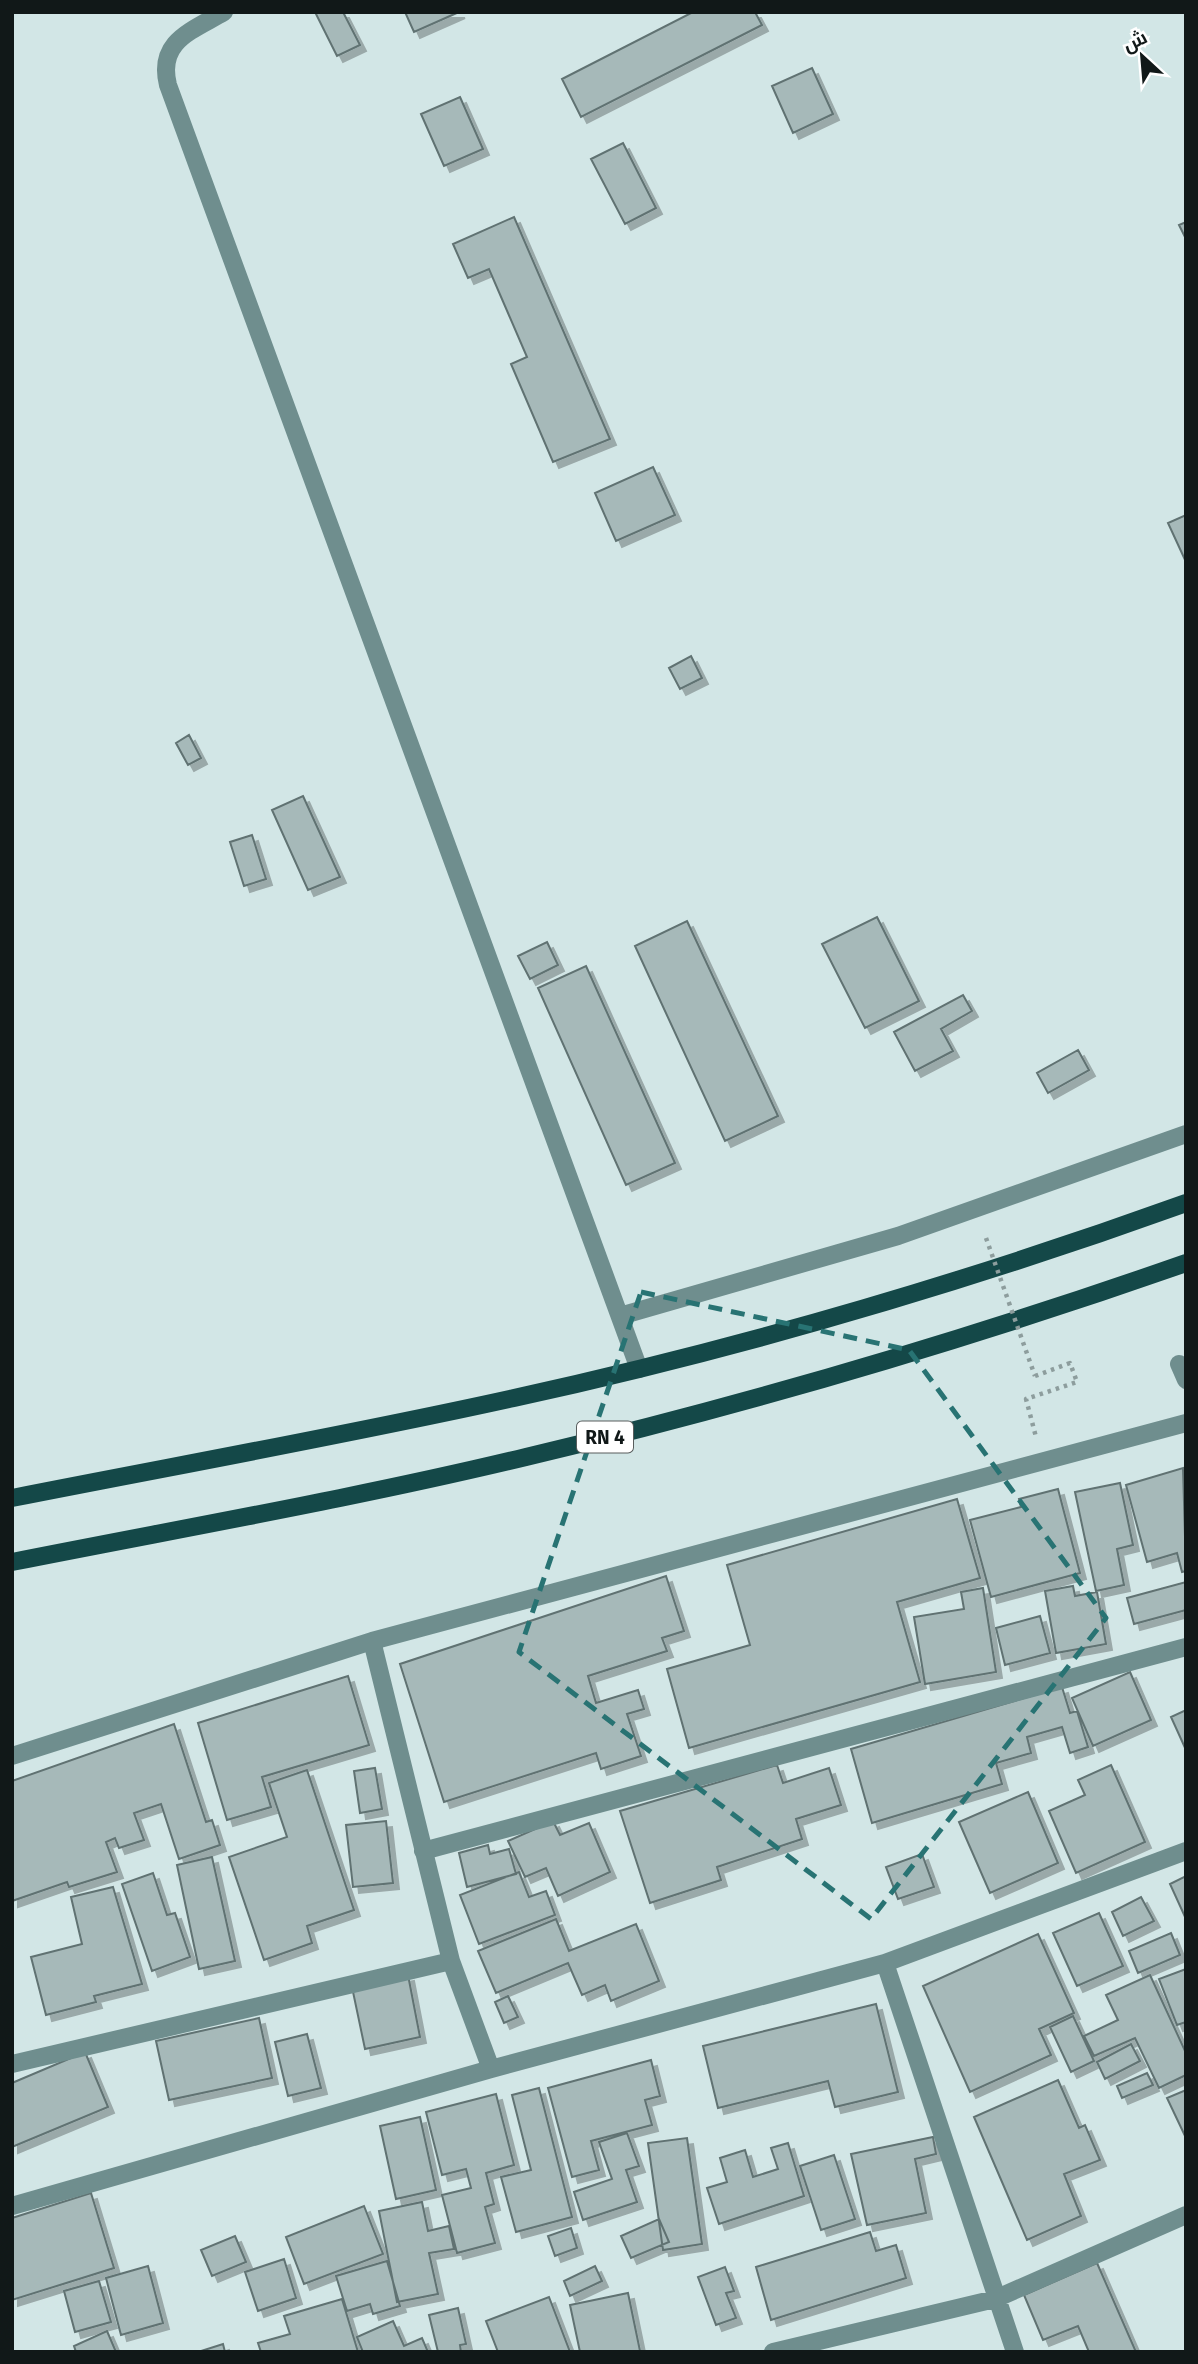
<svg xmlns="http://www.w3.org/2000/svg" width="1198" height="2364" font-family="'Fira Sans',Cairo,sans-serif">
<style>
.building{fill:#a6b9b9;stroke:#607272;stroke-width:2;filter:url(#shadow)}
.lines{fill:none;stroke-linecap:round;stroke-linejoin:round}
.path{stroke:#8d9d9d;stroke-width:4.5;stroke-dasharray:3.5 5;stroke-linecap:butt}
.minor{stroke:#6f8e8e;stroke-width:18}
.major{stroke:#144848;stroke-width:18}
.path-bridge{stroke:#8d9d9d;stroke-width:4.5;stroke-dasharray:3.5 5;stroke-linecap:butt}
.marked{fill:none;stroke:#287373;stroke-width:5;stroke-dasharray:14 9;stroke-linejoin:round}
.labels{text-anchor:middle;stroke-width:7;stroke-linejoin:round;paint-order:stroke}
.shield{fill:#fff;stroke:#585d5d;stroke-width:2}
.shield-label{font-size:19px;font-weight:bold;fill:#111818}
</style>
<defs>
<filter id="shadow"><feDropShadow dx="6" dy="6" stdDeviation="0" flood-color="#0004"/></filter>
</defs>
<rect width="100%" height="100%" fill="#d2e6e6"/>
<path class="building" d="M315 12H343L360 45 337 56Z
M405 12H459L414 32Z
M693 12H755L762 25 581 117 562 79Z
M812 68 833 114 793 133 772 86Z
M460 97 483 149 444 166 421 114Z
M623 143 656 208 625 224 591 159Z
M514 217 610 439 553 462 511 364 527 357 489 269 468 278 453 244Z
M1186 222V239L1179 225Z
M653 467 675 515 616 541 595 493Z
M1186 515V562L1168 523Z
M691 656 702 678 680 689 669 668Z
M189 735 201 758 188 765 176 743Z
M303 796 340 877 308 890 272 810Z
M252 835 266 879 244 886 230 842Z
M877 917 919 1001 865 1028 822 944Z
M687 921 778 1116 725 1141 635 946Z
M547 942 558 965 530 979 518 956Z
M586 966 675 1163 626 1185 538 988Z
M963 995 972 1011 941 1029 953 1051 915 1071 894 1032Z
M1078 1050 1089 1070 1048 1093 1037 1073Z
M1183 1468 1186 1571 1182 1572 1177 1553 1147 1562 1126 1485Z
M1120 1483 1133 1545 1117 1549 1124 1585 1096 1591 1075 1492Z
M1058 1489 1080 1573 991 1597 970 1520 1021 1507 1019 1499Z
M957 1499 980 1578 897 1602 920 1682 689 1748 667 1669 750 1645 727 1565Z
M666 1576 684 1631 662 1638 667 1651 588 1676 596 1703 638 1690 644 1709 627 1714 641 1756 601 1769 596 1753 444 1802 400 1664Z
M1186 1582V1610L1134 1624 1127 1598Z
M1073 1586 1075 1596 1097 1592 1106 1644 1056 1653 1045 1591Z
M983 1588 996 1672 925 1684 914 1617 964 1609 961 1592Z
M1040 1616 1050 1653 1005 1665 996 1628Z
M1130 1672 1151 1720 1093 1746 1072 1698Z
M348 1676 369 1745 262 1777 271 1807 227 1820 198 1723Z
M1062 1687 1070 1713 1077 1711 1088 1747 1070 1753 1062 1727 1027 1737 1031 1753 996 1763 1002 1784 872 1823 851 1749Z
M1186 1710V1750L1171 1717Z
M174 1724 206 1822 212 1820 220 1845 179 1859 161 1804 134 1813 144 1840 119 1848 115 1838 106 1842 117 1872 69 1887 67 1882 12 1901V1781Z
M777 1765 783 1783 829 1768 841 1805 796 1819 802 1839 717 1867 721 1880 650 1903 620 1811Z
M1111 1765 1145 1842 1076 1873 1049 1811 1085 1795 1078 1780Z
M375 1768 382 1809 360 1813 354 1771Z
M307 1770 354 1910 307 1926 312 1943 264 1960 229 1857 287 1837 269 1783Z
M1028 1792 1058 1863 990 1893 959 1822Z
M386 1821 393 1883 353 1887 346 1825Z
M553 1821 560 1835 589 1823 610 1872 558 1896 546 1868 525 1877 508 1841Z
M488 1845 490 1854 509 1849 516 1874 467 1887 459 1853Z
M922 1854 934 1887 898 1899 886 1867Z
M212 1857 235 1961 199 1969 177 1865Z
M519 1872 529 1897 546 1891 555 1915 479 1944 460 1895Z
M153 1873 167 1915 175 1913 190 1957 152 1971 122 1884Z
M1186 1876V1919L1170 1884Z
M113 1887 142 1984 94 1996 96 2002 46 2015 31 1957 82 1944 71 1897Z
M1141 1897 1154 1921 1123 1936 1112 1912Z
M1099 1913 1123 1966 1077 1986 1053 1933Z
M556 1919 569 1951 636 1924 659 1981 611 2001 605 1985 582 1995 568 1963 496 1993 478 1951Z
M1171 1933 1180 1955 1138 1973 1129 1951Z
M1038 1934 1074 2013 1039 2029 1051 2055 970 2092 923 1986Z
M1186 1969V2022L1177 2025 1159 1979Z
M408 1975 420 2037 365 2049 352 1987Z
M1150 1975 1186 2053V2075L1159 2088 1135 2038 1094 2056 1084 2036 1118 2020 1106 1995Z
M508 1996 518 2017 504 2023 495 2002Z
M876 2004 898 2092 835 2107 828 2081 718 2108 703 2046Z
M1073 2016 1094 2061 1071 2072 1050 2027Z
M259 2018 272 2078 169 2100 156 2041Z
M307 2034 321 2088 288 2096 275 2042Z
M1131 2044 1140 2061 1105 2079 1097 2062Z
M85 2052 108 2107 12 2147V2083Z
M651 2060 660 2096 645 2100 652 2125 591 2141 599 2170 572 2177 548 2088Z
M1147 2073 1153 2085 1122 2098 1117 2086Z
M1058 2080 1079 2128 1085 2125 1100 2160 1064 2174 1081 2216 1027 2240 974 2117Z
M539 2088 572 2217 516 2232 501 2177 531 2170 512 2095Z
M1186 2090V2138L1167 2098Z
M496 2094 514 2165 486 2173 494 2204 485 2207 495 2243 457 2253 442 2195 471 2188 466 2169 442 2175 426 2112Z
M420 2117 436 2190 396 2199 380 2126Z
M627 2133 639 2166 626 2170 637 2202 583 2220 574 2192 612 2179 599 2142Z
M933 2137 936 2154 915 2159 926 2213 867 2225 851 2154Z
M687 2138 702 2244 663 2250 648 2143Z
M788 2143 804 2196 719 2224 707 2188 727 2182 720 2158 745 2150 753 2177 778 2169 771 2148Z
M834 2155 855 2219 821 2230 800 2166Z
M91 2193 114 2268 12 2300V2218Z
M422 2202 428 2231 449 2226 454 2249 429 2253 438 2294 397 2302 379 2211Z
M364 2206 383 2254 304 2284 286 2237Z
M659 2219 669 2242 631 2258 621 2236Z
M571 2228 577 2248 555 2256 548 2236Z
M870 2232 876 2251 896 2245 906 2278 771 2320 756 2267Z
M235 2236 246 2262 212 2276 201 2250Z
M284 2259 296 2298 258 2311 245 2272Z
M387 2261 400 2306 373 2314 370 2304 347 2311 336 2276Z
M1097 2263 1136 2352H1089L1078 2326 1043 2340 1024 2295Z
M148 2266 163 2323 121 2335 106 2278Z
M595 2266 602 2281 570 2296 564 2281Z
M725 2267 734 2291 726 2293 736 2318 716 2325 698 2277Z
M99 2281 111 2322 75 2332 64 2291Z
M628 2293 640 2351 580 2352 570 2305Z
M549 2297 570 2352H498L486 2321Z
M342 2299 358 2352H261L258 2343 290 2334 284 2316Z
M458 2308 466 2344 460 2345 461 2352H438L429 2315Z
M393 2321 404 2346 422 2338 428 2352H363L357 2337Z
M107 2331 116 2352H76L74 2346Z
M223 2344 225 2352H198Z"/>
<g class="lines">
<path class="path" d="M1035 1376 1070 1363 1077 1382 1026 1399 1036 1437"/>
<path class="minor" d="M224 12C192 31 157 41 168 85L639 1369
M620 1316 898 1236 1186 1134
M1179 1364 1186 1380
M372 1641 451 1961 491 2069
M12 1756 372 1641 1186 1423
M423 1851 1186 1647
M885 1963 1015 2352
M12 2064 451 1961
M12 2206 491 2069 885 1963 1186 1851
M773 2352 995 2299 1186 2215"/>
<path class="major" d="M12 1498C179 1465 347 1435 514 1398 742 1348 967 1282 1186 1203
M12 1562C183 1528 356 1498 526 1457 749 1404 969 1339 1186 1263"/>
<path class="path-bridge" d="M986 1238 1035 1376"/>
</g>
<path class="marked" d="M641 1292 909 1350 1106 1618 871 1919 519 1652Z"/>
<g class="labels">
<rect class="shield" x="577" y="1421.5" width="56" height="31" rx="5"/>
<g class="shield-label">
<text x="605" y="1444">RN 4</text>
</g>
</g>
<rect width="1198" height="2364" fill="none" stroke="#111818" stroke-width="28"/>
<g transform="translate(1142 56) rotate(334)" stroke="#ffffff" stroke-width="5" paint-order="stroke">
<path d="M0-5L12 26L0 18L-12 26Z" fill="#111818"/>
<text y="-10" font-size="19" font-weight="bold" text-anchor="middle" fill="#111818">ش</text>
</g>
</svg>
